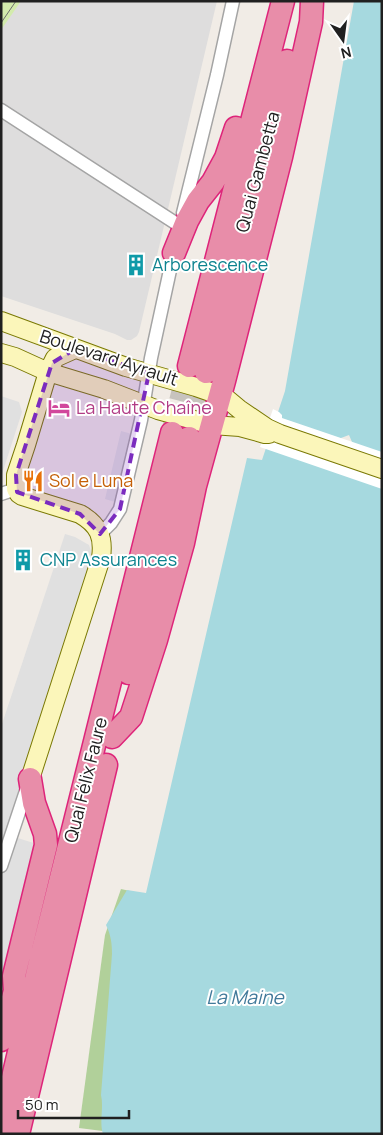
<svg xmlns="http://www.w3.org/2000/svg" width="383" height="1135" font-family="Manrope,sans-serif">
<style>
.residential{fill:#dedddd}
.grass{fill:#d3ebac}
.forest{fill:#b1d09a}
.parking{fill:#e0e0e0}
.water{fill:#a6d9df;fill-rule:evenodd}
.pier{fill:#fff}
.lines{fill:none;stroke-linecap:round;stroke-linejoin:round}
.highway-tunnel{stroke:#c7c3be;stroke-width:22;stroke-dasharray:22 11;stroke-linecap:butt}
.street-casing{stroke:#a4a4a4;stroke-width:15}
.secondary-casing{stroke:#7a7903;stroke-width:20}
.highway-casing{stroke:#de247a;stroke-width:25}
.street{stroke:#fff;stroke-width:12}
.secondary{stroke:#fbf6ba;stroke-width:18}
.highway{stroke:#e88da9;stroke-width:22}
.tram{stroke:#6e6e6e;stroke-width:1}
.marked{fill:#7b2cbf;fill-opacity:0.2;stroke:#7b2cbf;stroke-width:4;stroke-dasharray:10 6;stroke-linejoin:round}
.labels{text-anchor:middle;stroke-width:4;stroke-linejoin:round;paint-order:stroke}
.street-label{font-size:18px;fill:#202020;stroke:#fff}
.culture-label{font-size:18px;fill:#0d838f;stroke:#fff;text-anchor:start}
.hotel-label{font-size:18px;fill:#b23c85;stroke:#fff;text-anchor:start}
.food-label{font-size:18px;fill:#c56008;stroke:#fff;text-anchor:start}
.water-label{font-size:19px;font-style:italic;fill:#41799a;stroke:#fff}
</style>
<rect width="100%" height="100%" fill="#f1ece6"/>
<path class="residential" d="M1 1H217L139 332 137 336 131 340H127L115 334 1 296Z"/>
<path class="grass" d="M1 1H21L1 30Z"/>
<path class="forest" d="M121 889 139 893 126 1134 79 1128 105 935Z"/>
<path class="parking" d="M1 396 19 402 22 412 1 477Z
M121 431 132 434 115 502 105 499Z
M65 534 75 537 89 545 91 551 92 557 5 834 40 845 9 977 1 974V727Z"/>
<path class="water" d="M354 1H382V1134H103C99 1122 104 1108 101 1095L112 954C112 944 111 935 106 925L127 890 146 893 247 458 262 460 285 391ZM349 435 352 442 343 468 331 464 341 438Z"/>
<path class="pier" d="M273 409 279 412 282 415V418L382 452V489L260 447Z"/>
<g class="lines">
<path class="highway-tunnel" d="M172 433 189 366
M189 438 206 372"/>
<g class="street-casing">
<path id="street" d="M1 110 180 226
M183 213 217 75 233 1
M1 494 16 489
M100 534 111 523 120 509 141 420 151 358 175 247
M1 866 27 788"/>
</g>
<g class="secondary-casing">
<path id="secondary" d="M1 321 126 367 196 387 219 395 227 399 239 409 267 428 280 434 382 469
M1 353 15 357 48 372 104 389 158 410 212 425 240 427 265 434H269
M30 779 101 558C104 537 99 525 80 514L22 496 19 494 16 489V475L26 445 48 372 55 358 75 349"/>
</g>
<g class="highway-casing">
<path id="highway" d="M174 253 187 221 198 201 213 182 226 158 236 128
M189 366 283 1
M206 372 287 61
M129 673 189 438
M112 737 131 717 156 640 183 543 195 486 224 381 281 157 311 22 312 1
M1 1040 15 991 14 976 46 845 45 834 34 803 30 779
M1 1129 41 958 172 433
M18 1134 106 765"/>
</g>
<use href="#street" class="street"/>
<use href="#secondary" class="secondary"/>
<use href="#highway" class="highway"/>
<path class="tram" d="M1 23 16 1"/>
</g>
<path class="marked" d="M75 349 149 373 120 509 100 534 80 514 17 492 16 475 52 363Z"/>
<defs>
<g id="building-bare" transform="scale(1.725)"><path d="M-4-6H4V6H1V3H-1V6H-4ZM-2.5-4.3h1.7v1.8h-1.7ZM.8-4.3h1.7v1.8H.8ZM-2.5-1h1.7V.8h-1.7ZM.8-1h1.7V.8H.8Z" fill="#0f9aa8" stroke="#fff" stroke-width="2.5" paint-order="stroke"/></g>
<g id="hotel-bare" transform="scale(1.725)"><path d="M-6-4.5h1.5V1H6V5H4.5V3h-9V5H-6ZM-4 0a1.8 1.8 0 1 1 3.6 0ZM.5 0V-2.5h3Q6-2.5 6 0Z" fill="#d1479c" stroke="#fff" stroke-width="2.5" paint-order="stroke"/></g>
<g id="restaurant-bare" transform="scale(1.725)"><path d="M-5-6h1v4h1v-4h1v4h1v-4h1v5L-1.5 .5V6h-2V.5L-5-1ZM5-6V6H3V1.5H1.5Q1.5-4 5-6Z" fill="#e8710a" stroke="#fff" stroke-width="2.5" paint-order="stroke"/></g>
</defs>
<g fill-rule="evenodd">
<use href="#building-bare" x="136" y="265"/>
<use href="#hotel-bare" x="59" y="408"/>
<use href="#restaurant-bare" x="33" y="481"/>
<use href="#building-bare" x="23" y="560"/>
</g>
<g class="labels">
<g class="street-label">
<text transform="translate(258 172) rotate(-75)" y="6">Quai Gambetta</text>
<text transform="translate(109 358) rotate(18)" y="6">Boulevard Ayrault</text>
<text transform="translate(86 780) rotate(-76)" y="6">Quai Félix Faure</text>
</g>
<g class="culture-label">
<text x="152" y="271">Arborescence</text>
<text x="40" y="566">CNP Assurances</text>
</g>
<g class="hotel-label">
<text x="76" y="414">La Haute Chaîne</text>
</g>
<g class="food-label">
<text x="49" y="487">Sol e Luna</text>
</g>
<g class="water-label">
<text x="245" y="1004">La Maine</text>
</g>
</g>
<rect width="383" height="1135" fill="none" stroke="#202020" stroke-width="5"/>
<g transform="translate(343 40) rotate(166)" stroke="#ffffff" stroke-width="4" paint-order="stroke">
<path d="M0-4L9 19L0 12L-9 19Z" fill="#202020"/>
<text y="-8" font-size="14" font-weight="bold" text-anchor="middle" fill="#202020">N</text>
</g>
<path d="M18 1110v8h111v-8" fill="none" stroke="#202020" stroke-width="2.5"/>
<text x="25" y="1110" font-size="15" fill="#202020" stroke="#ffffff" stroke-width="4" paint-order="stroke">50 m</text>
</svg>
